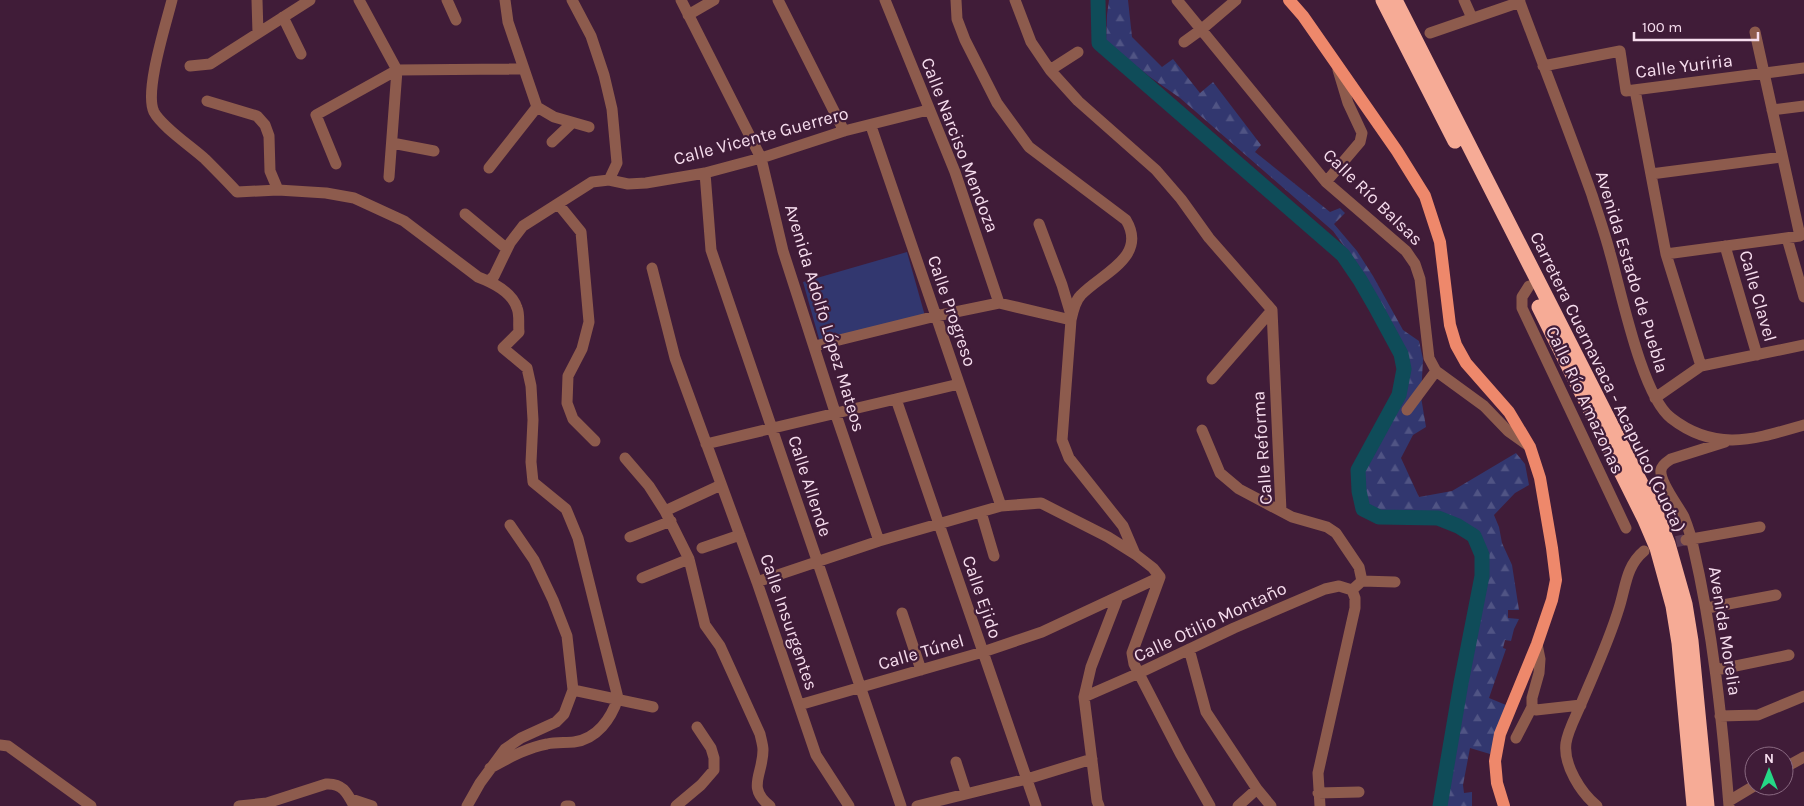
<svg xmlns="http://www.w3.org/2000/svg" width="1804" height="806" font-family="Karla,sans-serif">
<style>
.forest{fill:url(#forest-firs)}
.pitch{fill:#32376f}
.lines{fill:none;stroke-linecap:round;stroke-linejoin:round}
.river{stroke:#0f4c59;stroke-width:15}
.minor-tunnel{stroke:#5b3953;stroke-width:11;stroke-dasharray:11 5.5;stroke-linecap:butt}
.minor{stroke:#8d5b4d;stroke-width:11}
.major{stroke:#ee886b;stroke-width:12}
.highway{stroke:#f6ab96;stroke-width:15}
.labels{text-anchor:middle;stroke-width:4.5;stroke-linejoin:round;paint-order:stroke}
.street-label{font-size:18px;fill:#f6ddee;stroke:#401c38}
</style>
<defs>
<pattern id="forest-firs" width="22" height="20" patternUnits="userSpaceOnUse" patternTransform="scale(1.25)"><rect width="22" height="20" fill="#32376f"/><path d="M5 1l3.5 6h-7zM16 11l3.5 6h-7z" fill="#505484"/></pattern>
</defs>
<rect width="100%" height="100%" fill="#401c38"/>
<path class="forest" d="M1109 0H1128L1132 37 1162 67 1173 59 1200 93 1213 82 1261 145 1255 152 1330 212 1340 208 1345 213 1334 224 1357 251 1373 276 1403 330 1419 341 1423 359 1421 397 1426 427 1413 435 1401 458 1419 497 1452 491 1516 453 1525 464 1529 485 1515 493 1494 515 1499 527 1502 543 1512 565 1519 610H1508V618L1519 619 1514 629 1511 641 1505 640 1503 648 1506 649 1489 698 1506 705 1490 754 1470 748 1463 785 1464 793 1472 792V806H1437L1464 696 1485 583 1484 565 1478 548 1473 538 1464 527 1451 521 1430 517 1408 518 1382 516 1361 508 1352 493 1355 475 1364 454 1399 406 1404 385 1402 365 1363 272 1333 231 1180 98 1150 77 1106 42 1107 15Z"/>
<path class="pitch" d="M907 252 925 316 821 346 803 282Z"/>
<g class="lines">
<path class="river" d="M1098 0 1099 43 1343 255 1360 280 1375 306 1401 354 1404 369 1399 395 1358 470 1359 491 1363 509 1379 517 1438 518 1458 526 1474 536 1482 555V576L1461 683 1440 806"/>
<path class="minor-tunnel" d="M1660 545 1684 540"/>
<path class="minor" d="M172 0C166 24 144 92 154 112 162 127 192 147 205 159 216 170 227 181 237 192L278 190 326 193 354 198 404 221 478 277C494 283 512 292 517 308 520 315 518 324 519 332L503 348 527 368 531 386 533 420 531 462 533 482 566 509 578 538 618 698C611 719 597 739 574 742 565 743 556 742 547 744 526 748 509 758 490 768
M257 0 258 33
M359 0 397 70
M447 0 456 20
M505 0 508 22 537 107
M572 0 591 36 604 75 612 109 617 163 609 180
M681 0 761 158 783 251 835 412 879 541
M778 0 844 131
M885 0 955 172 999 303
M956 0 957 19 965 40 997 103 1029 147 1126 220C1148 257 1102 273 1081 295 1075 301 1073 311 1071 320L1062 440 1069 458 1123 526 1135 554 1153 568 1160 577 1132 653 1134 664 1180 753 1210 806
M1015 0 1031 42 1050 70 1078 101 1156 170 1181 199 1209 238 1272 310 1281 511
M1177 0 1326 182 1406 251 1415 264 1420 279 1429 358 1436 371 1484 406 1508 431 1529 446
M1464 0 1472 18
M1519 0C1543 65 1569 130 1592 195 1598 214 1605 234 1610 253 1621 291 1642 396 1671 418 1716 453 1755 439 1804 425
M688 15 714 0
M283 17 301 54
M1430 33 1520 2
M1184 42 1202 29 1236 0
M190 66 210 64 310 0
M1543 66 1620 51 1626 91 1804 68
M1050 70 1078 52
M1635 90 1666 254 1701 366
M207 101 257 116 265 125 269 136 270 171 278 190
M537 107 554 117 589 127
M1772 110 1804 106
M871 126 1001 506
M552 142 572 123
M392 143 434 151
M336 164 316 115 397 70 523 69
M489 168 537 107
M705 173 711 250 901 806
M1651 174 1782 157
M389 177 397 70
M1326 182 1360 142 1362 133 1348 103 1338 70
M559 205 581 232 589 322 582 349 568 376 567 403 573 419 595 441
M465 214 507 249
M1039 224 1062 285 1071 315
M1787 238 1804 297
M1725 246 1757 355
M1666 254 1800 236 1755 32
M652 268 675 358 757 582 816 755 849 806
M489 281 494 276 510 243 523 226 592 182 609 180 628 184 646 183 705 173 761 158 844 131 928 110
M1529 286 1522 297V308L1626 528
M815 346 936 316 999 303 1071 320
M1212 379 1272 310
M1655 398 1701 366 1804 345
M896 399 1036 806
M1407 410 1436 371
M1202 430 1220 473 1239 489 1292 517 1327 527 1336 533 1359 567 1362 581 1352 590
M1725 442 1671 459C1667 462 1662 464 1661 470 1659 482 1678 505 1684 517 1688 527 1691 536 1693 546 1713 632 1722 719 1729 806
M706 444 959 384
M625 458 649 486 665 511 689 559 705 625 720 646 760 734C761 739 763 745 763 750 763 775 746 787 770 806
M665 511 721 485
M981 512 994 556
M630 537 671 521
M1686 540 1760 527
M702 548 740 535
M642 578 689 559
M1362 581 1395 582
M757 582 879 541 1001 506 1041 503 1108 537 1135 554
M1707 608 1776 595
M902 613 921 670
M1189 649 1206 712 1257 789 1271 806
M1716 670 1789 655
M573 690 653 707
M1084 697 1139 673 1234 628 1325 589 1339 586 1352 590
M799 705 983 652 1042 632 1160 577
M1532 707 1536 710 1581 705
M1720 716 1758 715 1804 696
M1516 738 1532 707V698L1539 673 1540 659 1537 644
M0 745 8 746 91 806
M956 762 966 793
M1784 768 1804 757
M1318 793 1359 792
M351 799 372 806
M1729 801 1754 786
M239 806 267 803 326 784C342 783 347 792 354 806
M467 806 480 783 505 749 521 738 556 722 564 714 573 690 567 636 553 600 534 560 510 525
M566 806H570
M676 806 701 785 714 770V758L711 748 697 727
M917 806 1027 779 1092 759
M1099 806 1097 801 1084 697 1091 667 1118 597
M1238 806 1257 789
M1320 806 1318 773 1355 608V598L1352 590
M1597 806C1581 793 1563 765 1566 743 1568 730 1576 716 1581 704 1594 673 1609 641 1619 608 1626 586 1626 566 1644 551"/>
<path class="major" d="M1289 0 1303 16 1397 151 1425 196 1440 242 1450 325 1456 345 1466 363 1509 412 1530 447 1540 478 1552 548 1556 580 1552 600 1537 644 1500 734 1495 761 1497 783 1504 806"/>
<path class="highway" d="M1383 0 1455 141
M1395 0 1656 513 1668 544 1685 604 1691 641 1707 806
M1539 307 1645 520 1657 548 1673 606 1679 643 1694 806"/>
</g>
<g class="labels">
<g class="street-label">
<text transform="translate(1684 66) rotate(-7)" y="6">Calle Yuriria</text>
<text transform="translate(761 136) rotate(-15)" y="6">Calle Vicente Guerrero</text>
<text transform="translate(960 145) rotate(69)" y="6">Calle Narciso Mendoza</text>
<text transform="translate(1373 197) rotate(44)" y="6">Calle Río Balsas</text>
<text transform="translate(1632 272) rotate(73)" y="6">Avenida Estado de Puebla</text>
<text transform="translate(1758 296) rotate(74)" y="6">Calle Clavel</text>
<text transform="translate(952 311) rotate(71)" y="6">Calle Progreso</text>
<text transform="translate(825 318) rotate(73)" y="6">Avenida Adolfo López Mateos</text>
<text transform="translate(1608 382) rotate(64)" y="6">Carretera Cuernavaca - Acapulco (Cuota)</text>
<text transform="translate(1585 400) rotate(65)" y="6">Calle Río Amazonas</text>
<text transform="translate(1262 448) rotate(-94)" y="6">Calle Reforma</text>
<text transform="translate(810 486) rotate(72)" y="6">Calle Allende</text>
<text transform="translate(982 597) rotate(71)" y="6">Calle Ejido</text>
<text transform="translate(789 622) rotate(71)" y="6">Calle Insurgentes</text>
<text transform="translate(1210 622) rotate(-25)" y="6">Calle Otilio Montaño</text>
<text transform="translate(1725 631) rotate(81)" y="6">Avenida Morelia</text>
<text transform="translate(921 652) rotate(-16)" y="6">Calle Túnel</text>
</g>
</g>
<g transform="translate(1769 771)"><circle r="24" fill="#401c38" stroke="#896981"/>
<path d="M0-4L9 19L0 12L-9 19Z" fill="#25d886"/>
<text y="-8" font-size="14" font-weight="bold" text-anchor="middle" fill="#f6ddee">N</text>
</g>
<path d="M1634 32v8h124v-8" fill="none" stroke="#f6ddee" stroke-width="2.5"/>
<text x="1642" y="32" font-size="15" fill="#f6ddee" stroke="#401c38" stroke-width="4" paint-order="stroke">100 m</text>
</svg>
